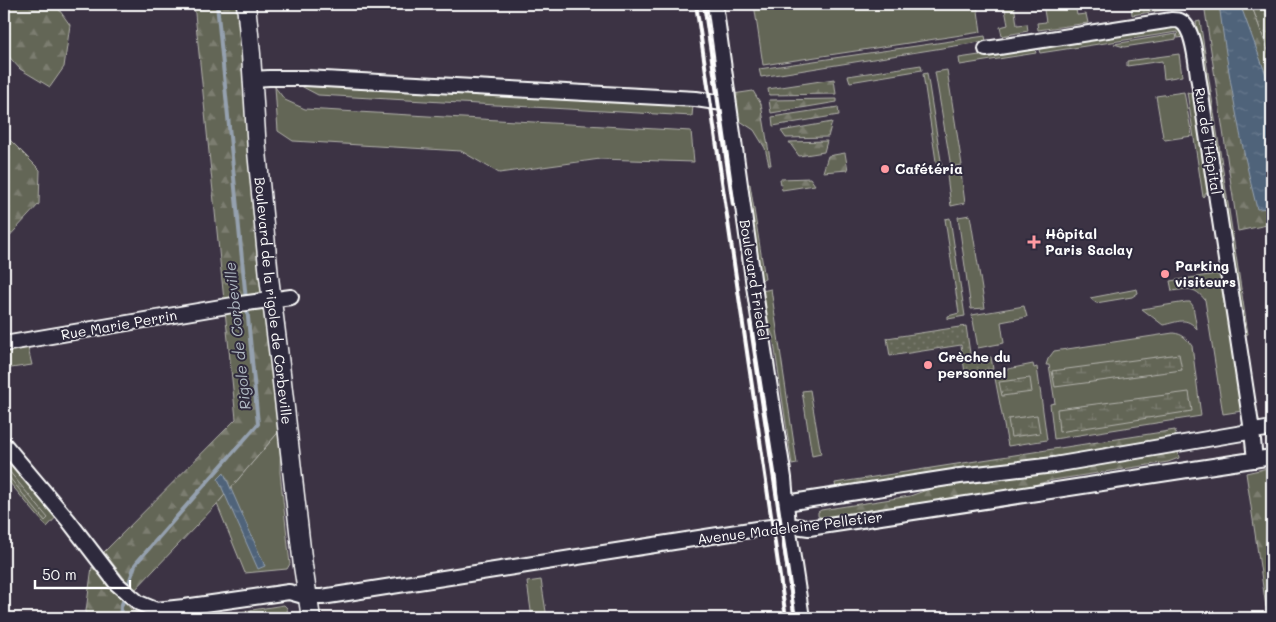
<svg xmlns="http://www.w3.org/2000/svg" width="1276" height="622" font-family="Mali,sans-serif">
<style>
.grass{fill:#646657;stroke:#b2b2ab}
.forest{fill:url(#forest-firs);stroke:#b2b2ab}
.wetland{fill:url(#wetland-marsh);stroke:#b2b2ab}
.garden{fill:url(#garden-dots);stroke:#b2b2ab}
.water{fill:url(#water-ripples);stroke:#95a1af}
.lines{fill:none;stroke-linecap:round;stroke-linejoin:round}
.stream{stroke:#95a1af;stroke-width:4}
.minor-casing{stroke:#fff;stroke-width:18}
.major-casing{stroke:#fff;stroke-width:21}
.minor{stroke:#2f2a3d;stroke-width:14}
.major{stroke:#2f2a3d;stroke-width:18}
.rail{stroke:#fff;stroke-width:4}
.poi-dot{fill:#ff9aa2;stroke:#2f2a3d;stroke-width:2}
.labels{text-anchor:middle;stroke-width:4;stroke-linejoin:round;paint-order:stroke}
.street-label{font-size:14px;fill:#fff;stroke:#2f2a3d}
.poi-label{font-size:14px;font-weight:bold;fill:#fff;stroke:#2f2a3d;text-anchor:start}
.water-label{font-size:15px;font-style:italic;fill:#b0b9c3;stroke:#2f2a3d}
</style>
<defs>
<pattern id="forest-firs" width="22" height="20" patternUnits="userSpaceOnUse" patternTransform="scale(1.25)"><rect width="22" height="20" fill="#646657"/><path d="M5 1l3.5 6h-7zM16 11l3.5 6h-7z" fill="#7b7d70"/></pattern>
<pattern id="wetland-marsh" width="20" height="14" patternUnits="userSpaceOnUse" patternTransform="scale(1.25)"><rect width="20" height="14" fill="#646657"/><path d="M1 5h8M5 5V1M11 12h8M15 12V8" fill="none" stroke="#7b7d70"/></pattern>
<pattern id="garden-dots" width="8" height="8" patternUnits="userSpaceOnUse" patternTransform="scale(1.25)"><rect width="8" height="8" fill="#646657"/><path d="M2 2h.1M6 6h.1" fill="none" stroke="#7b7d70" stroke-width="1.8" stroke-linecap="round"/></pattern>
<pattern id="water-ripples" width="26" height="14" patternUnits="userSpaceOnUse" patternTransform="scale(1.25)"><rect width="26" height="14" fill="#4f637a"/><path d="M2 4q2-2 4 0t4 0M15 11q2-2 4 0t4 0" fill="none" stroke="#697a8e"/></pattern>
</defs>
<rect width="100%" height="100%" fill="#3c3344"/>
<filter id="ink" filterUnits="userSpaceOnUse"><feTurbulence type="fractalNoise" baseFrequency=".02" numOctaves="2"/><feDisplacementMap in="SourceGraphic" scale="10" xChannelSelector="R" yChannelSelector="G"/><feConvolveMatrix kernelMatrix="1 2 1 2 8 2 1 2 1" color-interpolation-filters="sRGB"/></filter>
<g filter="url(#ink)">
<path class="grass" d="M754 4H977L981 32 763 65Z
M1004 4H1014L1017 25 1027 24 1028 31 1002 36 1000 27 1008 25Z
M1043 4H1075L1077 15 1086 14 1088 23 1038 30 1037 23 1046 22Z
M1200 21 1248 334 1244 335 1196 22Z
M1171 26C1179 27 1181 30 1184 37L1178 38 1177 32 1040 53 1038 47Z
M1176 34 1177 39 1124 47 1114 44Z
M985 36 986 41 761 77 759 69Z
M1034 47 1036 53 960 65 959 58Z
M1179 54 1182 76 1164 79 1162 61 1127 66V61Z
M921 65 922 70 850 82 848 76Z
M947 70 962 165 951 167 935 72Z
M927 73 942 167 937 168 923 74Z
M301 86 693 106 692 116 318 95Z
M275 87 285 100 305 109 691 131 694 162 600 159 499 173 461 151 293 141 278 131Z
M1184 92 1192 136 1165 140 1163 137 1156 96Z
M1187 92 1190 93 1194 96 1208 191 1203 197Z
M961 173 965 203 951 206 947 176Z
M750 184 765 279 760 280 746 185Z
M970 215 985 308 971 309 958 217Z
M950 218 965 316 948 319V316L959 313 945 219Z
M1216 274 1221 278 1242 411 1223 414 1205 300C1194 286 1188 289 1172 291L1170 281Z
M771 289 797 464 792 465 773 336 768 325 762 291Z
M1137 289 1138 293 1132 297 1096 303 1090 298Z
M1186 302H1190L1193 306 1197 329C1186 316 1178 322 1163 325L1142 309Z
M1024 306 1027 317 1001 322 1004 343 978 348 972 315Z
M1173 333C1183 334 1186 338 1192 346L1201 416 1054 439 1050 404 1055 403 1049 365H1046L1048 359 1054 351Z
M27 344 32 365 4 369V348Z
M1033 364 1034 368 1037 367 1047 440 1008 446 994 373 998 371Z
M810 390 821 454 812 456 802 391Z
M281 429 280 472 290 564 287 569 245 573 217 504Z
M4 447 60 513 47 527 4 476Z
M541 580 547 618H532L527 582Z
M284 605 287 608 288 618H201Z"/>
<path class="forest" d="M4 4H55L70 25 64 67 50 87 20 69 4 51Z
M194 4H237L281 429 217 504 134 591 104 552 236 419Z
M1204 4H1251L1272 61V224L1238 231Z
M834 79 836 94 769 95 768 89Z
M753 91 761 104 771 165H769L765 148 754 130 737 119 733 94Z
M837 99V102L771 113 769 100Z
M838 107 839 115 773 126 772 117Z
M832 122 828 137 786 138 781 131Z
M4 137H7L40 170 39 204 5 241Z
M827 141 824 152 799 156 789 142Z
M845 153 848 170 823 172 828 156Z
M810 178 815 185 782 190 780 179Z
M1175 430 1176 439 836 489 835 483Z
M1178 451 1179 458 1168 462 1053 480 1011 491 825 519 818 516V512L821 510 910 496 938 486Z
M1272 467V606L1266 607 1246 473Z
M92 567 133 611 150 618H85Z"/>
<path class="wetland" d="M1131 4H1203L1132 15Z
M1251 4H1272V61Z
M1179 354 1182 370 1055 387 1052 371Z
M1030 378 1032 392 1002 396 999 382Z
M1189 392 1192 411 1059 432 1057 409Z
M1037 415 1040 433 1011 437 1008 419Z
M4 465 48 518 45 521 4 471Z"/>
<path class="garden" d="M966 326 971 360 991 357 993 369 965 373 961 345 890 356 887 338Z"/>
<path class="water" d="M1219 4H1240L1272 91V208L1257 209C1240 141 1228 73 1219 4Z
M224 473 265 566 258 569 218 479Z"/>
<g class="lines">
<path class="stream" d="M217 4 246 300
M127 589 135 565 138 561 258 424 247 307
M120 618 121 607 125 596"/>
<g class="minor-casing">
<path id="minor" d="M715 4 754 286 784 478 788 525 802 618
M986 49 1172 20C1175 20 1178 20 1180 21 1195 28 1196 67 1199 82L1252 431 1255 460
M253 79 269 78H305L696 99 729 104
M4 344 233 305 291 297
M4 444 68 520 117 584 139 603 156 610 184 607 289 592 307 597H322L763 528 788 525 809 528 1272 457
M786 503 960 476 1054 465 1272 428"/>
</g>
<g class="major-casing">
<g id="major">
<path id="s1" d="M246 4 251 54 257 151 269 277 281 373 303 566 311 618"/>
</g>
</g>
<use href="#minor" class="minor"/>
<use href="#major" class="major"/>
<path class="rail" d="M696 4 786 618
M704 4 733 205
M750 322 795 618"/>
</g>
</g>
<g class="poi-dot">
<circle cx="885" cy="169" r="5"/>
<path d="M1031.5 234.5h5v5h5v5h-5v5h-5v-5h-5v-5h5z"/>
<circle cx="1165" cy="274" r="5"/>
<circle cx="928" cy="365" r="5"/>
</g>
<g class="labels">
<g class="street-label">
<text transform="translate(1208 141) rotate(81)" y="5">Rue de l'Hôpital</text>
<text transform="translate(754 280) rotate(81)" y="5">Boulevard Friedel</text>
<text dy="5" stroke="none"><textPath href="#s1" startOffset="298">Boulevard de la rigole de Corbeville</textPath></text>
<text transform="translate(119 325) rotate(-10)" y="5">Rue Marie Perrin</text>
<text transform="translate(790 528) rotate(-7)" y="5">Avenue Madeleine Pelletier</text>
</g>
<g class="poi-label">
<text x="895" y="174">Cafétéria</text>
<text x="1045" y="239">Hôpital<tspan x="1045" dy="16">Paris Saclay</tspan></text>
<text x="1175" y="271">Parking<tspan x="1175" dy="16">visiteurs</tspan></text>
<text x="938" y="362">Crèche du<tspan x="938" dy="16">personnel</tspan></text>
</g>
<g class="water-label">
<text transform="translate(238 336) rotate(-96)" y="5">Rigole de Corbeville</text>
</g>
</g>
<rect width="1276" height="622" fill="none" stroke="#2f2a3d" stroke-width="20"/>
<rect x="10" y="10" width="1256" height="602" fill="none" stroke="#fff" stroke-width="2" filter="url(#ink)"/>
<path d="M35 580v8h95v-8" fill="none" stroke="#ffffff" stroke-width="2.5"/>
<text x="42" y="580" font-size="15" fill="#ffffff" stroke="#2f2a3d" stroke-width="4" paint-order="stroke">50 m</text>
</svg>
